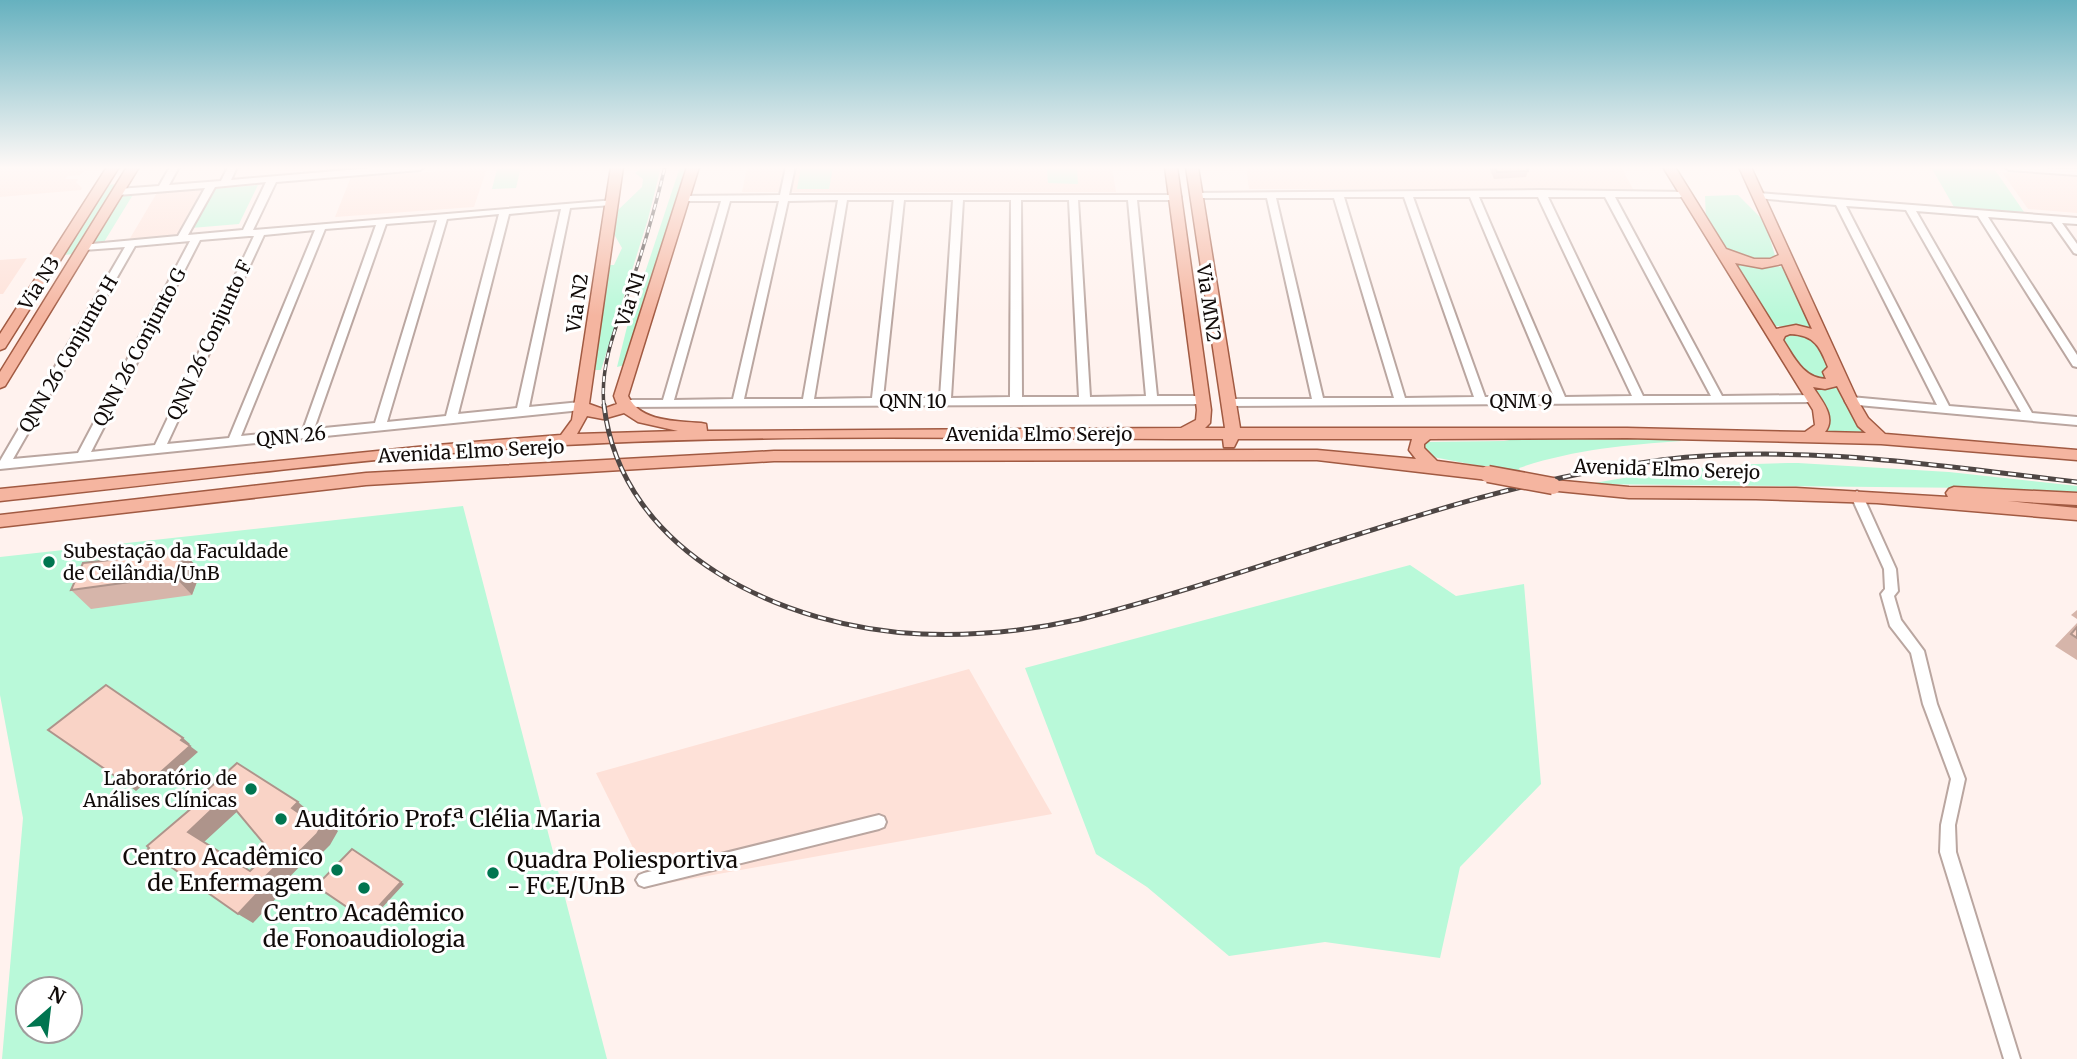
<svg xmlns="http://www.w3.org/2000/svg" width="2077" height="1059" font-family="Merriweather,serif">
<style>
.built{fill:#fee1d8}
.green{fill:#b9f9d9;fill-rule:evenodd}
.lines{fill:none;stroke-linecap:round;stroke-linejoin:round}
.minor-casing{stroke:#baa6a0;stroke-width:4}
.major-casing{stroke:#a15a42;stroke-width:3}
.minor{fill:#fff;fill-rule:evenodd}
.major{fill:#f5b5a0;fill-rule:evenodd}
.rail-far1-casing{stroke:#4e4644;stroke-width:3.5}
.rail-casing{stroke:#4e4644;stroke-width:5}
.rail-far1{stroke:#fff;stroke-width:2;stroke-dasharray:6;stroke-linecap:butt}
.rail{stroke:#fff;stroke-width:2.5;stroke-dasharray:8;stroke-linecap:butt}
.major-bridge-casing{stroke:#a15a42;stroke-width:19;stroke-linecap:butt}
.major-bridge{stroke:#f5b5a0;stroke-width:16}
.wall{fill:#d6b5aa}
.shaded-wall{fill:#ae948b}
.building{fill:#f9d3c6;stroke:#ae948b;stroke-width:2;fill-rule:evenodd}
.poi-dot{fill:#007550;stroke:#fff;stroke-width:2.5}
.labels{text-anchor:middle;stroke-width:6;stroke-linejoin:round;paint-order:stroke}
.street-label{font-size:19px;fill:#110b09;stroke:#fff}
.poi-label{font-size:19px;fill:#110b09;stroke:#fff;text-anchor:start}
.near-poi-label{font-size:23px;fill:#110b09;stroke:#fff;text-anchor:start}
</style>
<rect width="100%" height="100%" fill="#fff2ee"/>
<path class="built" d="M91 167 80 175 68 176 65 179H78L76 182 82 188 81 190 0 197V168Z
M747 167H1112L1116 192H742Z
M1246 167H1621L1633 189H1249Z
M487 168 474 207 335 217 351 177Z
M2002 172 2077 177V213L2028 209Z
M206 187 180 236 129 240 158 191Z
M27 258 3 294H0V260Z
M969 669 1052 814 652 886 596 773Z"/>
<path class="green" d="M521 167 516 188 492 189 497 169Z
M643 167H661L648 219 601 370H595L607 265H614L622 248 614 234 618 210 642 187 643 179 635 173Z
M680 167H689L625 365 617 367 627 327Z
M801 167H833L829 189H797Z
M1047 167H1077L1078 184 1048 183Z
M1931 167 1995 170 2024 212 1954 207Z
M117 184 73 254 64 255 108 185Z
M258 185 239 224 191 228 213 189Z
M134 193 104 242 92 244 120 196Z
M1738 195 1765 222 1776 259 1758 260 1731 254 1706 220 1705 196Z
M1733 264 1785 267 1812 327 1772 326Z
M1788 333C1814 335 1820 346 1831 368L1827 381 1801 372 1781 340Z
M1811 388H1840L1854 419 1869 433 1828 431 1829 418Z
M1679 437 1681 441C1626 445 1571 450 1519 468L1522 474 1433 457 1425 454 1423 444 1428 442 1504 441 1522 438Z
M1798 463 1949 472 2077 486V496L1976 488 1589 484C1659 471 1726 463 1798 463Z
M463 506 607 1059H2L23 818 0 695V557ZM28 989H70V1031H28Z
M1410 565 1456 596 1524 584 1541 784 1460 867 1440 958 1325 942 1229 956 1147 887 1096 854 1025 668Z"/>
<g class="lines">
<g class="minor-casing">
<path id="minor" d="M170 167H179L169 185 221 181 228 167H237L231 180 383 167H424L420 170 276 182 253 230 615 200 617 202 612 205 570 208 529 407 581 402 587 406 581 410 0 469V461L125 247 84 250 79 247 81 245 178 236 205 188 118 195 113 192 118 189 159 186ZM266 182 243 230 188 235 215 187ZM561 209 517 408 458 414 509 214ZM499 214 446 416 387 422 447 219ZM437 220 375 423 314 429 386 224ZM376 225 303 430 241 436 325 229ZM315 230 229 438 167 444 264 235ZM249 236H254L155 445 91 452 200 240ZM190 241 78 453 13 459 135 246Z
M786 167H795L789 195H1179L1181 197 1176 200H1137L1157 396H1203L1209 400 1203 404 620 407 618 404 624 400H663L721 201H682L679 200V196L780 195ZM838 200 803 399H744L788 201ZM847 200H894L872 398 814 399ZM904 200H953L940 398H883ZM963 200H1011L1010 397 951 398ZM1021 200H1069L1079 397H1022ZM1078 200H1128L1146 396 1090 397ZM730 201H779L733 399 674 400Z
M2005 167 2077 169V175L2009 170Z
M1541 190 1688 192V196L1685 197H1615L1722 396 1813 395 1817 396 1819 399 1817 402 1225 406 1223 403 1225 400 1229 399H1312L1267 198H1196L1193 197V193ZM1344 197H1404L1474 397 1405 398ZM1413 197H1470L1554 397H1485ZM1479 197H1538L1632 396 1565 397ZM1548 197H1605L1711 396H1643ZM1276 198H1334L1394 398H1323Z
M1759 193 2077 218V224L2062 223 2077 244V254L2074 253 2052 222 1988 217 2077 355V367L2073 366 1978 216 1916 211 2032 413 2077 417V425L1847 404 1845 401 1847 398 1851 397 1937 405 1836 205 1756 198V194ZM1846 206 1906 210 2021 412 1949 406Z
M1857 491 1863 496 1896 569 1898 591 1894 596 1901 620 1924 651 1937 704 1965 779 1955 825 1956 852 2020 1059H2004L1940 852 1941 825 1951 779 1923 704 1911 653 1890 626 1881 594 1885 589 1884 569 1851 496Z
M879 815 884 817 886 822 884 827 879 829 644 887 639 885 636 880 639 875 644 873Z"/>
</g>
<g class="major-casing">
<path id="major" d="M107 167H119L5 348 0 350V334Z
M127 167H139L5 386 0 388V372Z
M611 167H623L589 404 603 409 617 404 614 396 687 167H699L628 396C640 422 676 421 701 423L706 424 707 431 1181 428 1196 420 1197 410 1165 167H1177L1211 410 1210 423 1205 428H1225L1186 167H1198L1240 428H1627L1805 432 1815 425 1813 410 1663 167H1675L1726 249 1754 259H1770L1779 255 1739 167H1751L1858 401 1868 418 1885 434 2077 450V460L1881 444 1627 438 1430 439 1424 444V448L1437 461 1488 468 1493 470 1496 474 1493 478 1488 480 1317 460 774 461 366 485 0 527V515L366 473 774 451 1317 450 1416 459 1409 450 1412 439H1238L1234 447H1224L1223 439C1004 439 783 433 564 445 376 456 188 481 0 501V489L437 445 561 435 572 420ZM1735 263 1762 268 1782 264 1812 329 1796 325 1776 329ZM1790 334C1815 335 1820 347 1828 367L1823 372 1826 379C1803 378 1794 357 1783 340L1785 336ZM1837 386 1858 426 1866 433 1825 432C1837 417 1821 400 1813 387L1825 389ZM624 413 638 422 678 431 577 434 587 416 603 419Z
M1553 480 1629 487 1796 488 1948 497 1946 493 1949 489 1954 487 2077 493V505L2008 501 2077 508V520L1877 503 1756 499 1629 498 1548 490 1545 486 1548 482Z"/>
</g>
<use href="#minor" class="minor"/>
<use href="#major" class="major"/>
<g class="rail-far1-casing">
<path id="rail-far1" d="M604 406C599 362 620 317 634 276 646 240 656 204 665 167"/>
</g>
<g class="rail-casing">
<path id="rail" d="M604 405C621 555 786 628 922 634 976 636 1028 631 1081 619 1274 570 1462 486 1661 460 1799 443 1940 466 2077 482"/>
</g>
<use href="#rail-far1" class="rail-far1"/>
<use href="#rail" class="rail"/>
<g class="major-bridge-casing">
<path id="major-bridge" d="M1488 474 1553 486"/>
</g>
<use href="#major-bridge" class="major-bridge"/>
</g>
<path class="wall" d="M1489 167H1527L1528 171 1526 177 1494 179Z
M201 571 192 595 91 609 71 590Z
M2077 610V619L2071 615Z
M2077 623V660L2055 646Z"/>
<path class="shaded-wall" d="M183 552 201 571 192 595 174 576Z
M183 738 190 744 188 746 181 740Z
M190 746 198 752 161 785 153 779Z
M143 772 151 778 136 791 128 785Z
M225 797 240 809 203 843 188 832Z
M298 802 311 813 305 819 292 808Z
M325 820 338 831 330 845 311 864 298 853Z
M292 850 306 860 277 890 281 893 253 923 238 914 262 880Z
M401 882 404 884 369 922 366 920Z"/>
<path class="building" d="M1495 167H1527L1528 171 1497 172Z
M183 552 174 576 71 590 83 563Z
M2077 627V638L2071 634Z
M106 685 183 738 181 740 190 746 153 779 143 772 128 785 48 730Z
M237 763 298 802 292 808 309 820 316 813 325 820 317 834 298 853 292 850 262 880 267 883 238 914 147 850 149 848 147 846 207 795 204 793ZM225 797 270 851 250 871 188 832Z
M352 849 401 882 366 920 316 886Z"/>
<linearGradient id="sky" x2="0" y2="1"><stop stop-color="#66b1bf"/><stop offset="0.53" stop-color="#fff9f7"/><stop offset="1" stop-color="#fff9f7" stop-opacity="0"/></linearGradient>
<rect width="2077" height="316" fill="url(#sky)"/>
<g class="poi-dot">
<circle cx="49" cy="562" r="7"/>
<circle cx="251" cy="789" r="7"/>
<circle cx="281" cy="819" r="7"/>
<circle cx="337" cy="870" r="7"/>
<circle cx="493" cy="873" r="7"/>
<circle cx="364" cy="888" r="7"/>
</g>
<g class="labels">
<g class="street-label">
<text transform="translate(39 283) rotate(-58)" y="7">Via N3</text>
<text transform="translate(630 299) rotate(-72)" y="7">Via N1</text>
<text transform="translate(577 303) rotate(-82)" y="7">Via N2</text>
<text transform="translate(1209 303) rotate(82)" y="7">Via MN2</text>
<text transform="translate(209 340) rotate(-65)" y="7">QNN 26 Conjunto F</text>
<text transform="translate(139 347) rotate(-62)" y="7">QNN 26 Conjunto G</text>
<text transform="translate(68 354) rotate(-60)" y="7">QNN 26 Conjunto H</text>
<text x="913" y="408">QNN 10</text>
<text x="1521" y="408">QNM 9</text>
<text x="1039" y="441">Avenida Elmo Serejo</text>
<text transform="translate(291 436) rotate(-6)" y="7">QNN 26</text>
<text transform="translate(471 451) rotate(-3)" y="7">Avenida Elmo Serejo</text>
<text transform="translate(1667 469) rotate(2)" y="7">Avenida Elmo Serejo</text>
</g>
<g class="poi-label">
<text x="63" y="558">Subestação da Faculdade<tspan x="63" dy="22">de Ceilândia/UnB</tspan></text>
<text x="237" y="785" text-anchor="end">Laboratório de<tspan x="237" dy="22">Análises Clínicas</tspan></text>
</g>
<g class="near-poi-label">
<text x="295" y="827">Auditório Prof.ª Clélia Maria</text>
<text x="323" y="865" text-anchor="end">Centro Acadêmico<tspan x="323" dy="26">de Enfermagem</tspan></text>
<text x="507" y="868">Quadra Poliesportiva<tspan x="507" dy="26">- FCE/UnB</tspan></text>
<text x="364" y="921" text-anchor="middle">Centro Acadêmico<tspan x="364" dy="26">de Fonoaudiologia</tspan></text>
</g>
</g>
<g transform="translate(49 1010) rotate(28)"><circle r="33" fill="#ffffff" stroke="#a09d9d" stroke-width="2"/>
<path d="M0-5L12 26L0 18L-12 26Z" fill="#007550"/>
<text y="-10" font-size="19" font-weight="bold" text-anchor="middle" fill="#110b09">N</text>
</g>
</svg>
